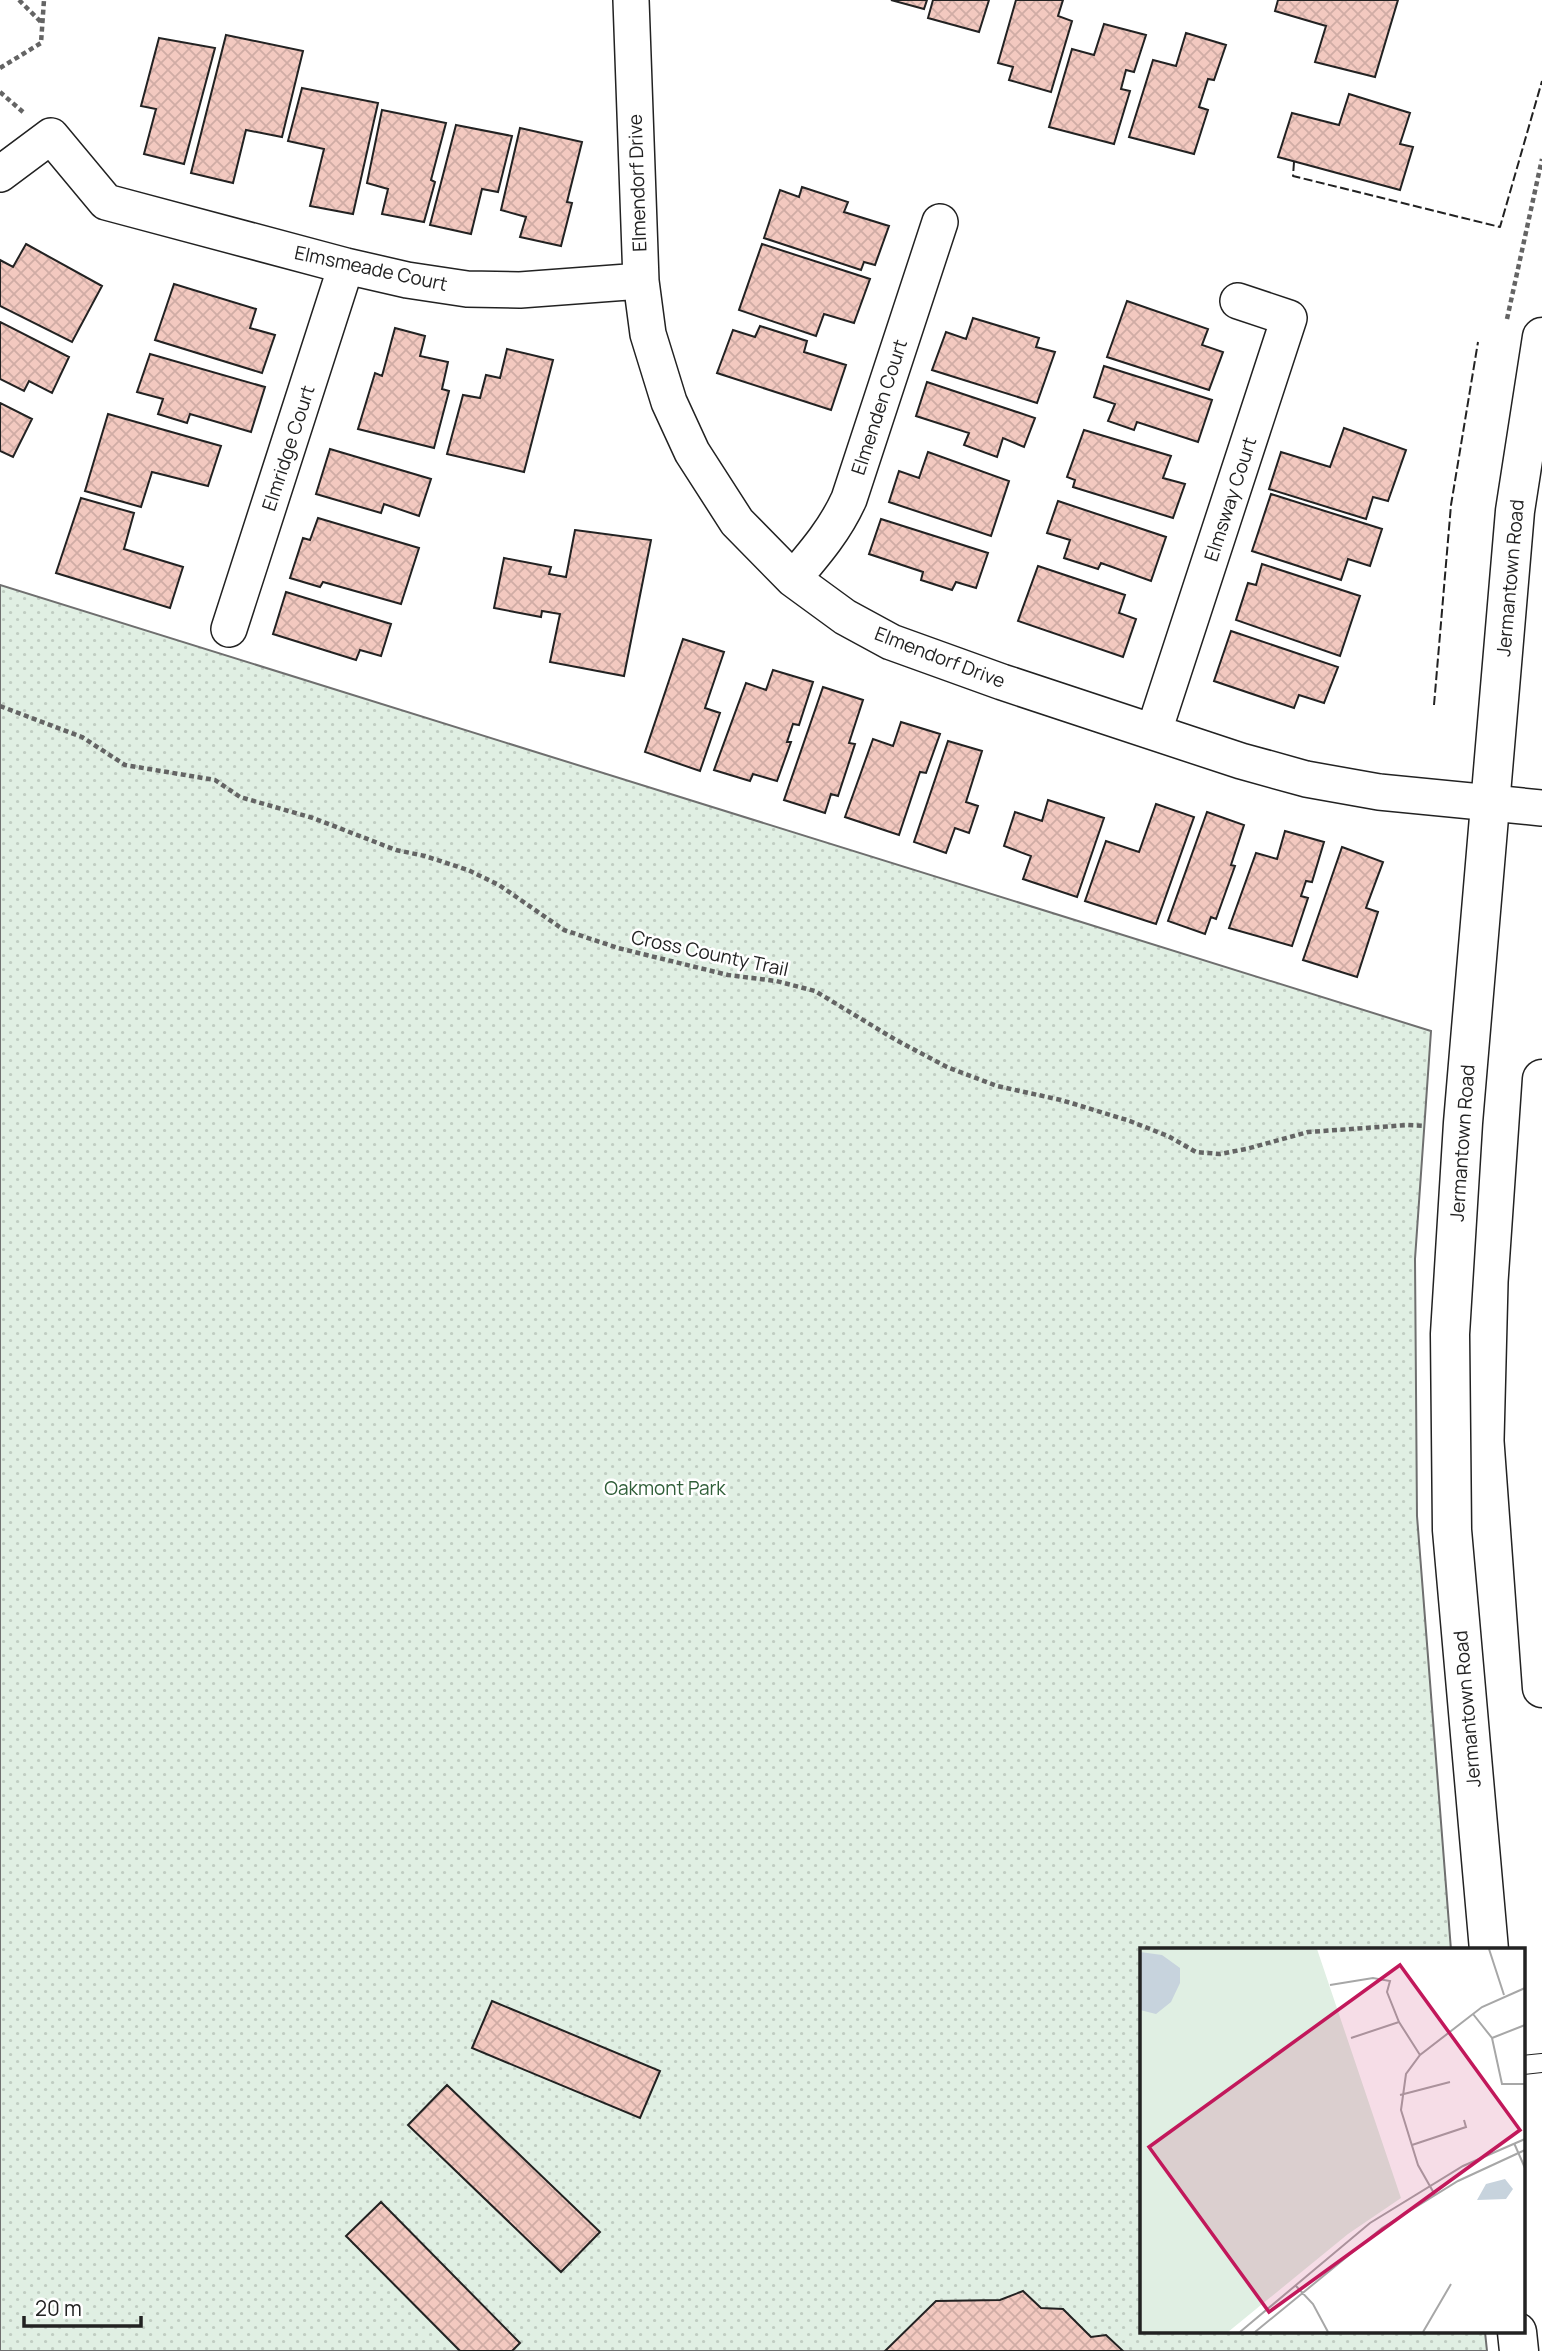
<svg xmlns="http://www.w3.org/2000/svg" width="1542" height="2351" font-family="Manrope,sans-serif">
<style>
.park{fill:url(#park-dots);stroke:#6f6f6f;stroke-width:2}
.building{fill:url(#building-cross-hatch);stroke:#222;stroke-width:2}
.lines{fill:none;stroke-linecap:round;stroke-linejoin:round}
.service-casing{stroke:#222;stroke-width:20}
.minor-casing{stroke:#222;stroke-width:38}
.secondary-casing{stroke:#222;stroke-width:41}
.path{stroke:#646464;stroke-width:4.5;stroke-dasharray:5 3.5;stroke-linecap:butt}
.service{stroke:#fff;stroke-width:18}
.minor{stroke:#fff;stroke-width:35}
.secondary{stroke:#fff;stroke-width:38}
.fence{stroke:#222;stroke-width:2;stroke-dasharray:9 3.5;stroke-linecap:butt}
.labels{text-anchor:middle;stroke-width:5;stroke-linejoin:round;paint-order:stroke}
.street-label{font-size:19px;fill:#222;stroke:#fff}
.park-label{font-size:19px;fill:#2f5e38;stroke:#fff}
.inset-road{fill:none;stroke:#a7a7a7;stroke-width:2}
.view{fill:#c2185b;fill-opacity:0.15;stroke:#c2185b;stroke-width:3.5}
.inset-edge{fill:none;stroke:#222;stroke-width:3.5}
</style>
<defs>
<pattern id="park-dots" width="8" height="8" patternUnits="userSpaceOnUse" patternTransform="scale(1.75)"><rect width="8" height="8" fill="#e0efe3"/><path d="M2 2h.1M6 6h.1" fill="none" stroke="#c0cdc2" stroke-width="1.8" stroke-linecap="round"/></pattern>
<pattern id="building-cross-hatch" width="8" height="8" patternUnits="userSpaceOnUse" patternTransform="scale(1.75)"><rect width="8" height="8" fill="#f3c9c0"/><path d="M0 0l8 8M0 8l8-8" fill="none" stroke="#d0aca5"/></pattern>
</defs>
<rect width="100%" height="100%" fill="#fff"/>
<path class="park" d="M0 585 1431 1031 1415 1259 1417 1516 1451 1950H1141V2332H1485L1487 2351H0Z"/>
<path class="building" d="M891 0H927L924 9Z
M933 0H989L979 32 928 18Z
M1016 0H1063L1058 16 1072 21 1051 92 1009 80 1013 67 998 63Z
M1278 0H1398L1375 77 1315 62 1326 26 1275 11Z
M1104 24 1146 35 1134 72 1126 70 1121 89 1130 91 1114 144 1049 127 1072 49 1094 55Z
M1186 33 1226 45 1214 80 1208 79 1199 107 1208 110 1194 154 1129 137 1153 60 1176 66Z
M226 35 303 51 282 137 246 130 233 183 191 173Z
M159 38 215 48 184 164 144 154 156 109 141 106Z
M302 88 378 103 353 214 310 206 324 149 288 141Z
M1349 94 1410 113 1400 144 1413 147 1400 190 1278 157 1292 113 1339 125Z
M382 110 446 123 431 180 435 182 424 222 382 214 388 189 367 183Z
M456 125 512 136 498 192 482 189 471 234 430 225Z
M520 128 582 142 567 202 572 203 561 246 520 237 526 217 501 210Z
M802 187 848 202 844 212 889 226 875 265 864 262 861 270 764 238 780 190 799 197Z
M26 244 102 286 72 342 0 306V260L13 267Z
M762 244 870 279 854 323 824 314 816 336 739 310Z
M174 284 256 309 250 328 275 335 262 373 155 340Z
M1127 301 1208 329 1202 345 1223 352 1209 390 1107 357Z
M973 318 1039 338 1036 347 1055 352 1037 403 932 370 946 332 966 339Z
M0 322 69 357 52 393 29 381 24 391 0 379Z
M760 326 807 341 804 352 846 365 831 410 717 373 733 330 755 337Z
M395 328 425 336 420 356 448 362 442 389 449 391 434 448 358 429 375 373 382 376Z
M507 349 553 360 524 472 447 454 463 395 480 398 486 375 500 378Z
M150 354 265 387 251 432 190 414 187 423 158 414 163 399 137 392Z
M1104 366 1212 400 1198 442 1137 422 1134 430 1108 421 1115 404 1094 397Z
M927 382 1035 418 1024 447 1003 438 997 457 964 445 969 433 916 416Z
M0 403 32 419 13 457 0 451Z
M108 414 221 446 208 486 152 472 141 507 85 491Z
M1344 428 1406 450 1388 501 1373 497 1366 519 1269 489 1281 452 1330 467Z
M1084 430 1171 456 1163 478 1185 484 1173 518 1073 487 1075 480 1067 477Z
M330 449 431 479 419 516 384 504 381 513 316 494Z
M928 452 1009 481 991 536 889 502 899 471 919 478Z
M1271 494 1382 529 1370 566 1348 559 1341 580 1252 551Z
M81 498 134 513 124 549 183 567 170 608 56 573Z
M1058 501 1166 537 1151 581 1101 563 1098 569 1064 558 1070 540 1047 533Z
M318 518 419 548 401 604 323 582 320 587 290 578 303 538 310 540Z
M881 519 988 553 976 588 956 582 952 590 921 580 923 572 869 554Z
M575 530 651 540 624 676 550 662 560 614 542 611 541 617 494 608 504 558 551 567 549 574 566 577Z
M1262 564 1360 596 1340 656 1236 620 1248 583 1256 585Z
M1038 566 1125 595 1119 613 1136 619 1123 657 1018 621Z
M286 592 391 624 381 656 360 650 356 660 273 634Z
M1231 631 1338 667 1324 703 1299 695 1294 708 1214 681Z
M683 639 724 652 705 708 720 713 700 771 645 752Z
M773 670 813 682 799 725 793 724 787 742H791L777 781 753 774 750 781 714 770 746 683 766 690Z
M823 687 863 700 849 743 855 744 838 796 831 794 825 813 784 800Z
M901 722 940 734 926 773 920 772 899 835 845 817 873 739 893 746Z
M948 741 982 751 966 802 978 806 969 833 955 828 946 853 914 842Z
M1048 800 1104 818 1077 897 1023 879 1031 856 1004 846 1015 812 1042 821Z
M1156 804 1194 817 1156 924 1085 901 1106 841 1139 852Z
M1207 812 1244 825 1231 865 1235 866 1216 919 1211 917 1205 934 1168 921Z
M1285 831 1324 842 1312 882 1306 881 1301 896 1308 898 1292 946 1229 928 1256 853 1277 859Z
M1342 847 1383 862 1366 908 1378 912 1357 977 1303 960Z
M492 2001 660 2071 640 2118 472 2048Z
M447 2085 600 2232 561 2272 408 2125Z
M381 2202 520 2343 512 2351H460L346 2236Z
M1023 2291 1041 2308 1063 2309 1091 2337 1106 2335 1123 2351H885L936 2301 1000 2300Z"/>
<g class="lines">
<g class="service-casing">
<path id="service" d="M1523 2065 1542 2063"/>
</g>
<g class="minor-casing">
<path id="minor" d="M631 0 641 281 648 334 669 402 692 452 737 522 793 579 845 617 891 642 1002 682 1241 761 1306 779 1379 792 1542 808
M0 174 51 136 106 202 346 266 407 280 467 289 520 290 641 281
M793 579C815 553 835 530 849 499L940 222
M229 629 346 266
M1154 731 1289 318 1238 301"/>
</g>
<g class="secondary-casing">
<path id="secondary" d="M1542 1079 1528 1283 1524 1440 1542 1688
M1489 1950 1452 1530 1450 1334 1463 1123 1515 511 1542 337
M1517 2332 1519 2351"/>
</g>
<path class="path" d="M19 0 43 24
M0 68 41 43 44 0
M0 92 23 112
M1507 319 1542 159
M0 706 82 737 125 765 215 780 240 797 313 818 396 850 425 856 468 870 499 885 564 930 618 948 728 975 776 981 815 991 896 1040 947 1067 997 1086 1061 1100 1127 1120 1168 1136 1196 1152 1220 1154 1246 1149 1308 1132 1408 1125 1425 1126"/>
<use href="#service" class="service"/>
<use href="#minor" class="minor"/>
<use href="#secondary" class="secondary"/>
<path class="fence" d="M1294 162 1293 176 1500 227 1542 81
M1434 705 1451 505 1478 342"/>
</g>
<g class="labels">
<g class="street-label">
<text transform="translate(637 183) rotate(-92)" y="7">Elmendorf Drive</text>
<text transform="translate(371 268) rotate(12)" y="7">Elmsmeade Court</text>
<text transform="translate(879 407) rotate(-72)" y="7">Elmenden Court</text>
<text transform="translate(288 448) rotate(-72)" y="7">Elmridge Court</text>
<text transform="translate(1230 499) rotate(-72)" y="7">Elmsway Court</text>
<text transform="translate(1510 578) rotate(-85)" y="7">Jermantown Road</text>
<text transform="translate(940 657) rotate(21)" y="7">Elmendorf Drive</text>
<text transform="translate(710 953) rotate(12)" y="7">Cross County Trail</text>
<text transform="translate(1462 1143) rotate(-86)" y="7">Jermantown Road</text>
<text transform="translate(1467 1709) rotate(-95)" y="7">Jermantown Road</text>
</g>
<g class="park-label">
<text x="665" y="1495">Oakmont Park</text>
</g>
</g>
<g transform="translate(1140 1948)">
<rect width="385" height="385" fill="#fff"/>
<path d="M0 1H177L261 250 208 286 88 384H0Z" fill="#e0efe3"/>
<path d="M0 4 22 7 40 20V35L31 54 16 66 0 62ZM365 231 373 241 366 251 337 252 346 236Z" fill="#c7d3dd"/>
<path class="inset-road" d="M349 1 364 47M190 37 233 30 250 33 247 44 259 74 280 107M333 66 352 90 362 136H385M211 90 259 74M352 90 385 77M260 147 310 134M374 195 385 220M272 197 326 179 324 172M295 247 278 217 261 162 266 126 280 107 342 59 385 40M156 338 173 356 188 384M100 384 230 275 323 218 385 191M115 384 242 280 318 233 385 202M283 384 311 336"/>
<path class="view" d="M260 17 380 182 129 364 9 199Z"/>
<rect width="385" height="385" class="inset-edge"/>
</g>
<path d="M24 2316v10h117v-10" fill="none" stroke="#222222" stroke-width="3.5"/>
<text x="35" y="2316" font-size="21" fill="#222222" stroke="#ffffff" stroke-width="5" paint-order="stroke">20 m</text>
</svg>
